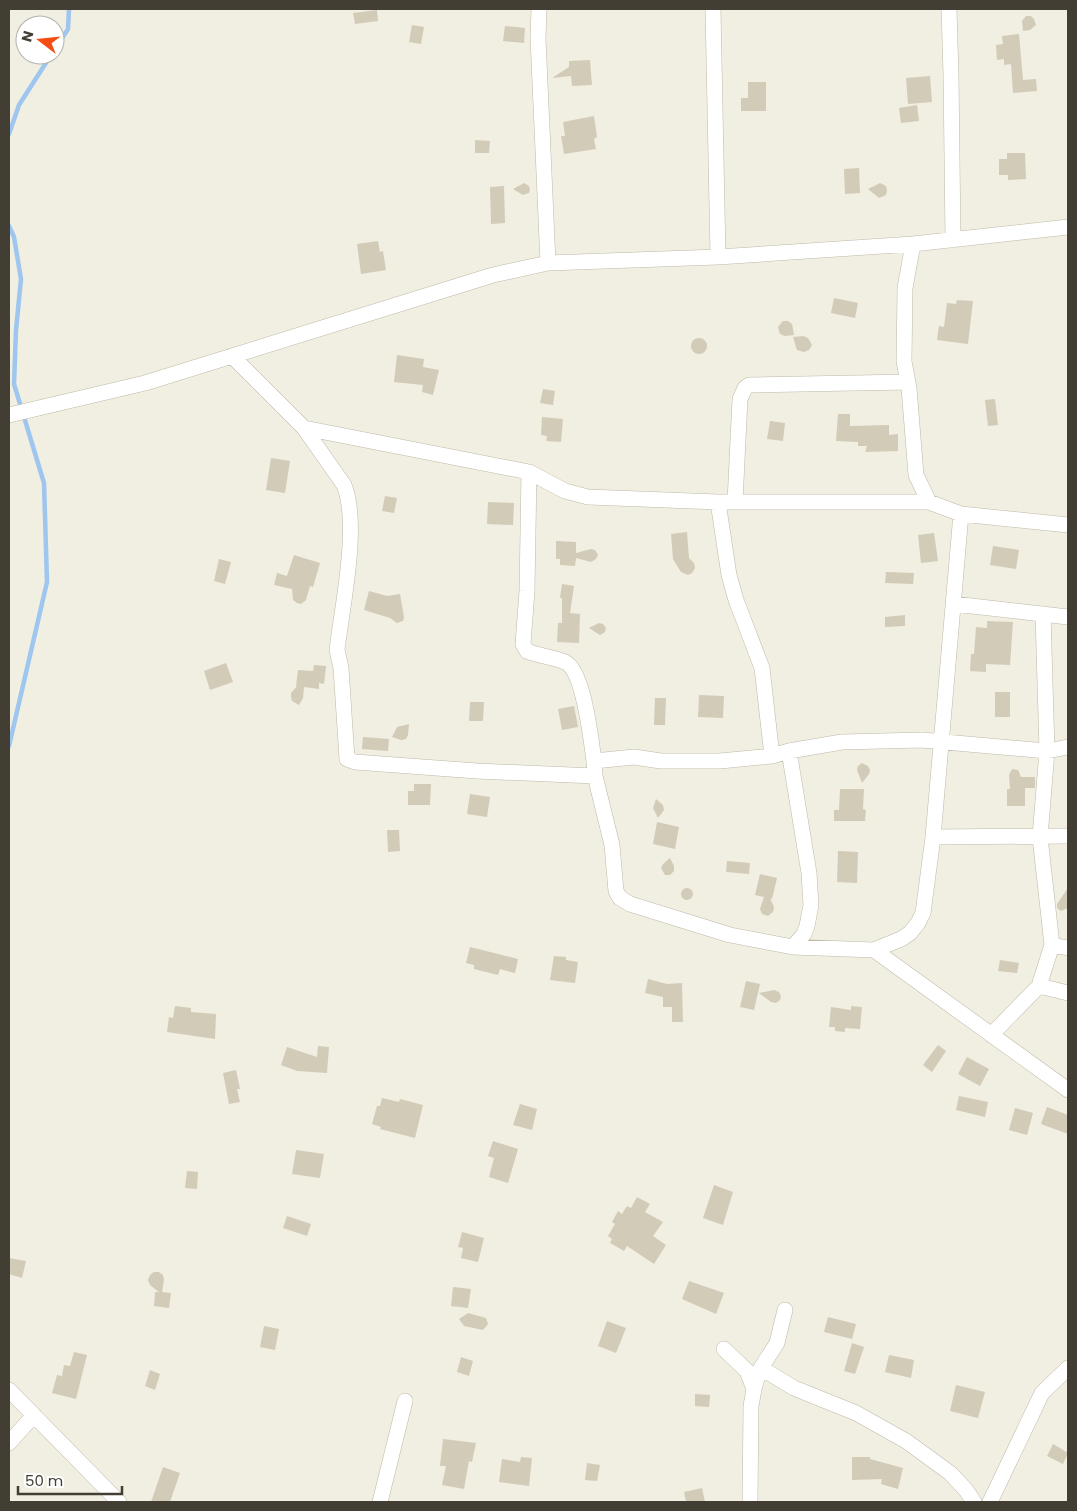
<svg xmlns="http://www.w3.org/2000/svg" width="1077" height="1511" font-family="Poppins,sans-serif">
<style>
.lines{fill:none;stroke-linecap:round;stroke-linejoin:round}
.stream{stroke:#9ec6ee;stroke-width:4.5}
.building{fill:#d2cbb8}
.minor-casing{stroke:#bfb9a8;stroke-width:16}
.minor{stroke:#fff;stroke-width:15}
</style>
<rect width="100%" height="100%" fill="#f1eee2"/>
<g class="lines">
<path class="stream" d="M55 49 68 29 69 9
M9 134 19 105 51 55
M9 226 14 237 21 279 16 330 14 384 44 483 47 582 9 746"/>
</g>
<path class="building" d="M377 10 378 21 355 24 353 13Z
M1026 16H1031L1034 19 1036 25 1030 30 1023 31 1022 21Z
M412 25 424 27 421 44 409 42Z
M505 26 525 28 524 43 503 41Z
M1019 34 1023 80 1036 79 1037 91 1013 93 1011 64 1004 65V59L997 60 996 45 1003 44 1002 36Z
M590 60 592 85 572 86 571 76 552 78 569 67V61Z
M930 76 932 102 908 104 906 78Z
M748 82H766V111H741V98H748Z
M917 105 919 121 901 123 899 108Z
M594 116 597 137 594 139 596 149 564 154 561 136H565L563 122Z
M475 140 490 141 489 153H475Z
M1007 153H1025L1026 179 1008 180V175H999V159H1007Z
M859 168 860 193 845 194 844 169Z
M524 183 529 186 530 190 529 193 523 195 513 189Z
M880 183 886 186 887 190 886 195 879 198 868 189Z
M504 186 505 223 491 224 490 187Z
M378 241 380 252 383 251 386 270 361 274 357 244Z
M834 298 858 303 855 318 831 313Z
M957 300 973 301 968 344 937 340 939 326 944 327 947 303 956 304Z
M783 321H788L792 324 794 335 785 336 780 334 778 327Z
M803 336 808 338 812 345 809 350 804 352 797 350 793 337Z
M691 346a8 8 0 1 1 16 0a8 8 0 1 1-16 0Z
M397 355 424 359 423 367 439 370 433 395 422 392 423 385 394 382Z
M543 389 555 391 553 405 540 403Z
M995 399 998 425 988 426 985 400Z
M838 414H850V426L889 425V435L898 434V451L865 452 867 446H858V442L836 441Z
M542 417 563 419 561 442 546 441 547 436 541 435Z
M770 421 785 423 783 441 767 439Z
M271 458 290 461 285 493 266 490Z
M385 496 397 498 394 513 382 511Z
M488 502 514 503 513 525 487 524Z
M687 532 689 558 694 563 695 568 692 573 688 575 681 572 673 559 671 534Z
M934 533 938 561 921 563 918 535Z
M556 541 576 542V553L591 549 595 550 598 555 596 559 591 562 576 558 575 566 560 565V559H556Z
M993 546 1019 550 1016 569 990 565Z
M294 555 320 563 313 587 310 586 306 600 301 604 297 603 293 600 292 589 274 585 277 573 287 576Z
M219 559 231 562 225 584 214 581Z
M886 572 914 573 913 584 885 583Z
M562 584 574 586 570 613 580 614 579 643 557 642 558 623H562V598H560Z
M369 591 387 596 400 594 404 617 403 621 397 623 390 618 364 610Z
M905 615V626L885 627V617Z
M987 621 1013 622 1010 665 986 664V672L970 671 971 654H974L976 627 987 628Z
M599 623 603 624 606 628 605 632 600 635 589 628Z
M226 663 233 682 210 690 204 671Z
M314 665 326 666 324 684 319 683V689L304 687 303 698 299 705 292 701 291 697V693L297 686H296L298 670 313 671Z
M995 692H1010V717H995Z
M699 695 724 696 723 718 698 717Z
M655 698H666L665 725H654Z
M470 702H484L483 721H469Z
M574 706 578 727 562 730 558 709Z
M409 724 408 735 406 739 401 740 392 737 397 727Z
M363 737 389 739 388 751 362 749Z
M862 763 868 766 870 770 869 774 862 783 857 770 858 766Z
M1012 769 1018 770 1021 777H1035V788H1025V806H1007V789H1010L1009 775Z
M414 784H431L430 805H408V791H414Z
M840 789H864L863 809 866 810 865 821H834V810H839Z
M470 794 490 797 487 817 467 814Z
M656 799 663 805 664 810 658 818 653 808Z
M657 822 679 827 675 849 653 844Z
M387 830H399L400 851 388 852Z
M838 851 858 852 857 883 837 882Z
M670 858 674 866V871L670 875H665L661 868 663 864Z
M727 861 750 863 749 874 726 872Z
M760 874 777 878 772 899 770 898 774 907 773 912 768 916 762 914 760 909 764 897 755 895Z
M681 894a6 6 0 1 1 12 0a6 6 0 1 1-12 0Z
M1068 888V908L1061 911 1057 908V904Z
M470 947 518 959 515 973 500 969 498 975 474 969V965L466 963Z
M554 956 566 957V960L578 962 575 983 550 980Z
M1000 960 1019 963 1017 973 998 971Z
M648 979 667 984 682 983 683 1022H672V1007H663V997L645 993Z
M746 981 760 984 754 1010 740 1007Z
M774 990 779 992 781 996 780 1000 776 1003 771 1002 759 993Z
M175 1006 191 1008V1012L216 1014 215 1039 167 1032 169 1017 173 1018Z
M851 1006 862 1007 860 1029 845 1028V1032L835 1031V1027H829L831 1007 851 1010Z
M938 1045 946 1051 932 1072 923 1065Z
M318 1046 329 1047 327 1073 297 1071 281 1065 287 1047 317 1057Z
M967 1057 989 1069 980 1086 958 1074Z
M236 1070 240 1089H237L240 1102 229 1104 223 1073Z
M959 1096 988 1102 985 1117 956 1110Z
M382 1098 399 1102 400 1099 423 1105 415 1138 380 1129 381 1127 372 1124 377 1106H380Z
M520 1104 537 1109 532 1130 513 1125Z
M1047 1107 1068 1115V1134L1041 1124Z
M1015 1108 1033 1113 1027 1135 1009 1130Z
M493 1141 518 1149 508 1183 489 1177 494 1158 488 1156Z
M296 1150 324 1154 320 1178 292 1174Z
M187 1171 198 1172 197 1189 185 1188Z
M714 1185 733 1192 723 1225 703 1218Z
M637 1197 650 1204 645 1212 663 1222 653 1236 666 1245 654 1264 627 1246 624 1251 610 1243 612 1239 608 1236 615 1224 612 1222 618 1211 622 1214 627 1206 631 1208Z
M287 1216 311 1224 307 1236 283 1228Z
M462 1232 484 1238 478 1262 461 1258 463 1248 458 1247Z
M9 1258 26 1261 22 1278 9 1274Z
M154 1272H159L163 1275 164 1280 162 1292 171 1293 169 1308 154 1306 155 1292H159L150 1285 148 1280 150 1275Z
M689 1281 724 1293 716 1314 682 1299Z
M453 1287 471 1289 468 1308 451 1306Z
M468 1313 486 1318 488 1324 483 1330 464 1326 459 1319Z
M828 1317 856 1324 852 1339 824 1332Z
M607 1321 626 1328 616 1353 598 1346Z
M264 1326 279 1329 275 1350 260 1347Z
M852 1343 864 1347 855 1374 844 1371Z
M74 1352 87 1355 76 1399 52 1393 57 1375 62 1376 64 1365 70 1366Z
M889 1355 914 1360 911 1378 885 1372Z
M461 1357 473 1361 469 1376 457 1372Z
M150 1370 160 1374 155 1390 145 1386Z
M956 1385 985 1392 978 1418 950 1411Z
M695 1394 710 1395 709 1407 695 1406Z
M443 1439 476 1443 472 1462 469 1461 464 1489 442 1485 446 1466H440Z
M1053 1444 1068 1453 1063 1464 1047 1456Z
M521 1457 532 1458 529 1486 499 1482 502 1459 520 1462Z
M852 1457H870V1459L903 1468 898 1489 881 1484 882 1479 852 1480Z
M587 1463 600 1465 597 1481 585 1480Z
M163 1467 180 1473 170 1502H151Z
M702 1488 705 1502H686L684 1492Z"/>
<g class="lines">
<g class="minor-casing">
<path id="minor" d="M539 9 538 38 548 263
M713 9 718 257
M949 9 951 75 953 240
M913 244 905 288 904 361 909 388 916 475 929 502
M232 356 304 428 344 485C360 524 342 607 337 650L341 668 347 759 355 762 477 771 595 776
M9 415 145 383 493 275 548 263 718 257 913 244 1068 227
M304 428 529 472 565 491 588 497 718 502H929L961 514 1068 525
M529 472 527 591 523 644 527 651C539 656 553 657 565 662 584 671 591 740 594 761
M718 502 729 575 736 600 762 668 772 756
M735 502 740 399 745 388 749 385 908 382
M961 514 933 837 923 913 918 923 910 933 901 939 874 950 793 947 730 935 630 904 620 898 616 891 612 845 595 776 594 761 634 757 661 761H720L772 756 789 751 842 742 922 740 1047 751 1068 747
M954 604 1068 617
M1043 614 1047 751 1040 837 1052 945
M789 751 809 873 811 905 807 926 804 934 793 947
M933 837 1068 836
M874 950 1068 1090
M1039 986 1068 993
M991 1035 1039 986 1052 945 1068 948
M724 1349 747 1371 754 1389
M761 1368 794 1388 856 1413 906 1441 950 1473 966 1490 974 1502
M9 1390 119 1502
M9 1443 34 1415
M380 1502 405 1401
M750 1502 751 1406 754 1389 759 1371 777 1343 785 1310
M990 1502 1042 1393 1068 1368"/>
</g>
<use href="#minor" class="minor"/>
</g>
<rect width="1077" height="1511" fill="none" stroke="#423e33" stroke-width="20"/>
<g transform="translate(40 40) rotate(286)"><circle r="24" fill="#ffffff" stroke="#b3b2ad"/>
<path d="M0-4L9 19L0 12L-9 19Z" fill="#f64d15"/>
<text y="-8" font-size="14" font-weight="bold" text-anchor="middle" fill="#423e33">N</text>
</g>
<path d="M18 1486v8h104v-8" fill="none" stroke="#423e33" stroke-width="2.5"/>
<text x="25" y="1486" font-size="15" fill="#423e33" stroke="#ffffff" stroke-width="4" paint-order="stroke">50 m</text>
</svg>
